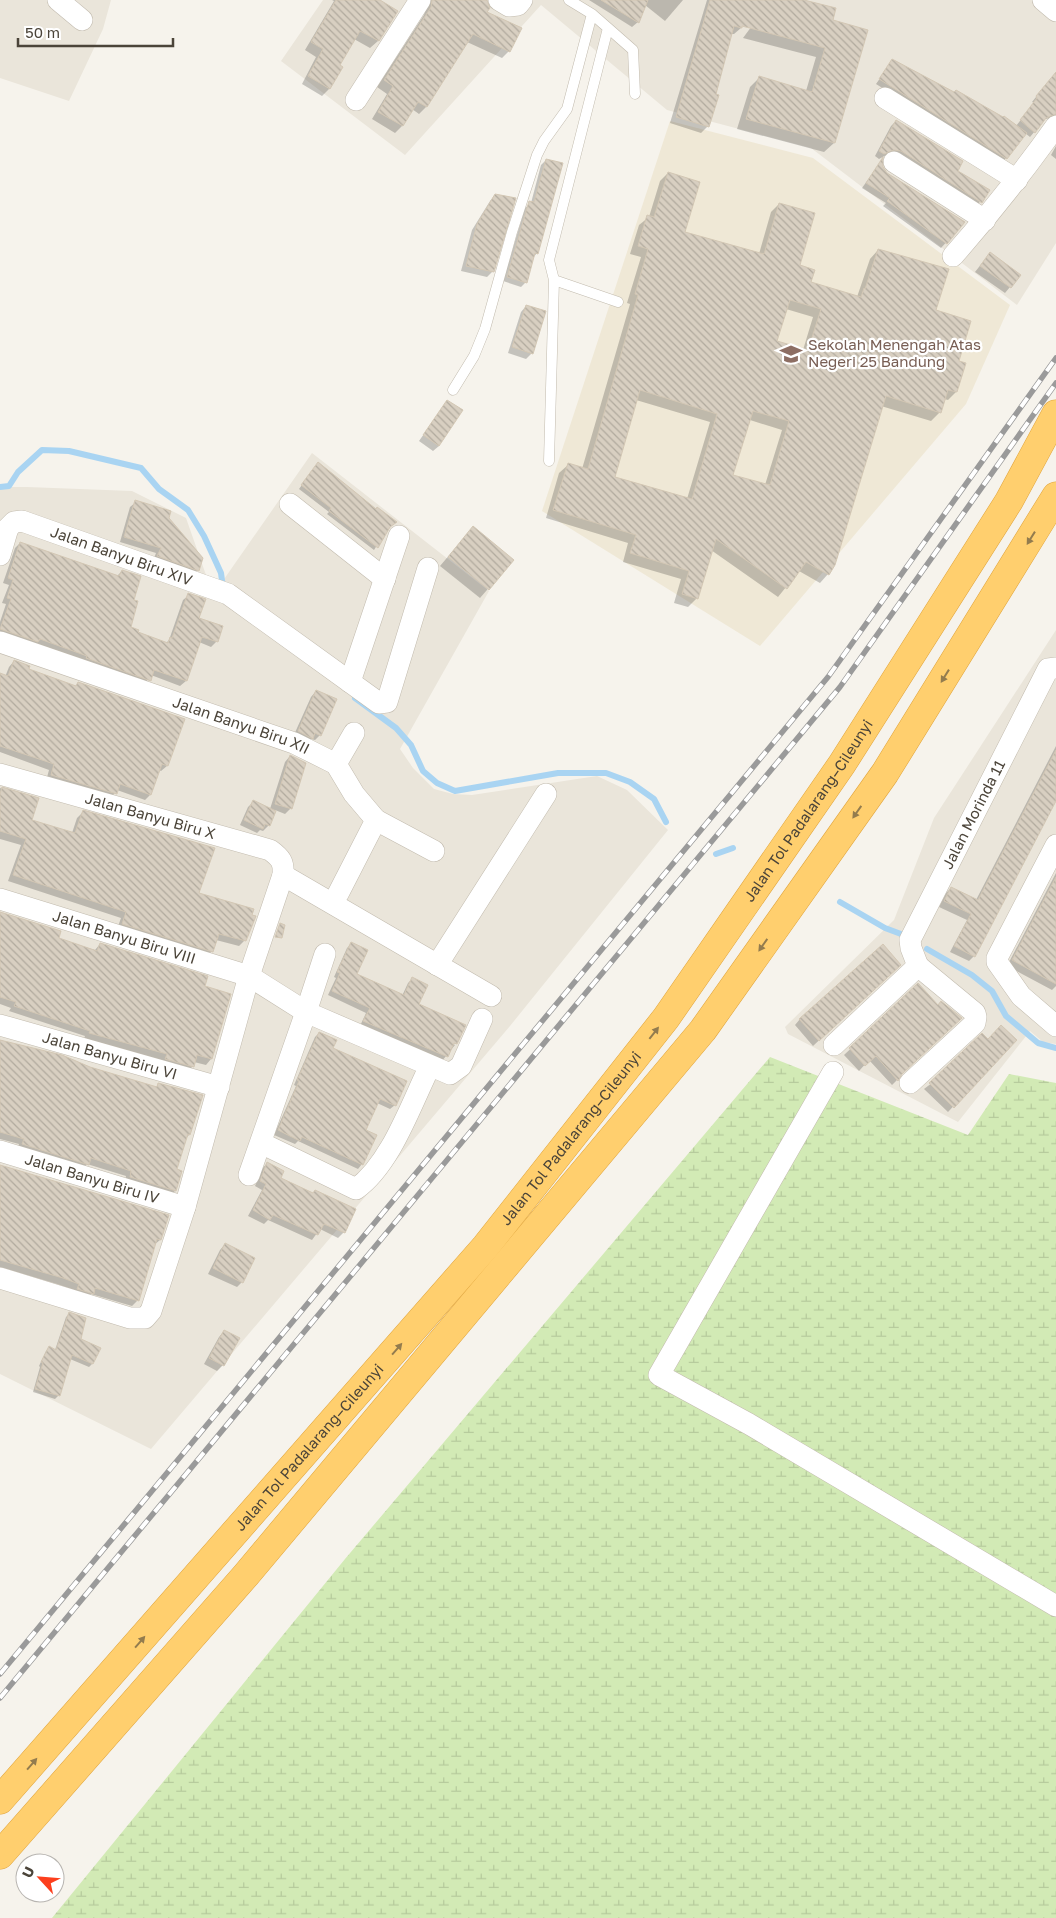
<svg xmlns="http://www.w3.org/2000/svg" width="1056" height="1918" font-family="'Golos Text',sans-serif">
<style>
.residential{fill:#eae5da}
.education{fill:#efe8d6}
.wetland{fill:url(#wetland-marsh)}
.shadow{fill:#0003;fill-rule:evenodd}
.lines{fill:none;stroke-linecap:round;stroke-linejoin:round}
.stream{stroke:#a9d4f2;stroke-width:6}
.building{fill:url(#building-back-hatch);stroke:#d3c7b4;fill-rule:evenodd}
.service-casing{stroke:#c2bbae;stroke-width:11}
.minor-casing{stroke:#c2bbae;stroke-width:22}
.motorway-casing{stroke:#e0a43c;stroke-width:29}
.service{stroke:#fff;stroke-width:10}
.minor{stroke:#fff;stroke-width:21}
.motorway{stroke:#ffcf6e;stroke-width:28}
.rail-casing{stroke:#9a9a9a;stroke-width:5.5}
.rail{stroke:#fff;stroke-width:4;stroke-dasharray:11;stroke-linecap:butt}
.oneway{fill:#937c4e}
.labels{text-anchor:middle;stroke-width:4.5;stroke-linejoin:round;paint-order:stroke}
.education-label{font-size:15px;fill:#785e54;stroke:#fff;text-anchor:start}
.street-label{font-size:15px;fill:#4b4439;stroke:#fff}
</style>
<defs>
<pattern id="wetland-marsh" width="20" height="14" patternUnits="userSpaceOnUse" patternTransform="scale(1.25)"><rect width="20" height="14" fill="#d2eab5"/><path d="M1 5h8M5 5V1M11 12h8M15 12V8" fill="none" stroke="#b6ca9c"/></pattern>
<pattern id="building-back-hatch" width="6" height="6" patternUnits="userSpaceOnUse" patternTransform="scale(1.25)"><rect width="6" height="6" fill="#d8cfc1"/><path d="M-1 5l2 2M0 0l6 6M5-1l2 2" fill="none" stroke="#b1aa9e"/></pattern>
</defs>
<rect width="100%" height="100%" fill="#f6f3ec"/>
<path class="residential" d="M0 0H111L103 29 69 101 0 78Z
M323 0H1056V243L1017 305 811 148 667 110 541 5 405 155 281 61Z
M312 453 489 591 400 749 413 768 434 789 453 794 472 795 597 776 627 790 668 830 510 1026 151 1449 0 1374V487H27L132 491 186 518 213 595Z
M1056 630V1044L1043 1042 1030 1031 958 1122 788 1034 785 1027 894 920 934 818Z"/>
<path class="education" d="M670 121 813 158 1010 305 966 404 760 646 542 511Z"/>
<path class="wetland" d="M770 1057 968 1135 1009 1074 1056 1083V1918H52L345 1559Z"/>
<path class="shadow" d="M332 0H377L397 11 378 41 370 48 354 39 338 66 342 68 329 89 322 96 302 84 316 57 305 50 334 1Z
M422 0H485V12L509 51 502 58 467 42 426 107 419 114 412 109 402 126 395 133 372 119 387 94 377 87 424 15 426 8Z
M589 0H683L665 21 645 5 638 22 632 27Z
M707 0H748L741 28 734 34H731L708 126 701 133 670 123Z
M771 0H799L832 21 867 31 834 143 824 152 737 129 750 87 759 78 806 91 816 57 743 38Z
M892 61 1016 126 1034 103 1032 102 1056 72V120L1051 118 1045 119 1030 137 1025 133 1002 163 876 84Z
M896 121 956 172 988 191 976 207 888 154 879 159 875 156 891 126Z
M1056 146V159L1051 155Z
M546 160 537 253 533 258 526 282 521 287 503 281 525 208 531 203 541 165Z
M882 160 881 168 886 174 964 223 941 248 883 206 886 203 862 188Z
M668 173 684 232 759 254 771 212 779 204 798 266 810 283 857 297 870 259 878 250 935 311 957 362 956 392 948 400 944 399 940 412 931 421 881 406 828 574 820 583 799 571 778 597 711 550 697 598 688 607 674 603 681 579 623 562 628 543 546 518 559 473 568 465 582 469 630 304 627 303 641 257 630 254 639 225 649 217 660 181ZM786 309 813 317 803 350 776 342ZM636 400 710 422 687 499 613 478ZM750 420 782 430 765 485 732 476Z
M495 195 493 271 487 277 461 271 472 230 490 201Z
M990 253 1010 287 1005 293 975 272Z
M526 306 532 353 526 359 508 353 521 312Z
M447 401 439 446 433 451 419 441Z
M315 467 388 528 374 550 327 514 329 512 299 489Z
M136 502 168 518 198 570 193 575 153 561 156 553 120 542 130 507Z
M473 527 513 560 480 598 440 566Z
M20 543 117 576 122 571 133 601 129 628 137 633 166 643 169 640 183 600 189 595 198 619 222 627 216 642 211 647 199 642 186 681 180 686 151 675 144 685 0 635V622L6 604 2 603 9 585 3 583 15 548Z
M14 661 28 670 75 687 78 683 183 719 167 766 161 771 159 770 150 795 145 800 117 790 110 799 46 781 49 770 0 752V675L5 677 9 667Z
M316 691 320 735 315 740 311 739 307 743 293 737 311 697Z
M1056 746V797L974 956 969 961 950 952 967 920 939 907 946 893 951 888 976 900Z
M290 756 291 808 285 814 275 810 269 825 263 831 260 830 257 833 240 825 248 807 253 802 270 809 285 762Z
M0 788 37 799 30 821 72 833 77 818 83 812 197 894 254 917 244 941 239 946 216 940 212 951 206 957 117 929 121 918 8 881 21 845 0 839Z
M1056 873V986L1052 990 1007 966Z
M0 914 57 939 95 950 100 944 204 987 230 995 211 1059 206 1065 194 1062 193 1066 187 1072 84 1039 85 1036 9 1011 11 1008 0 1004Z
M352 943 355 975 402 996 408 983 412 979 417 1004 464 1026 456 1044 448 1041 455 1045 442 1061 360 1026 366 1013 328 995 336 978 334 977 347 948Z
M894 970 813 1046 795 1025 800 1019Z
M918 985 900 1074 897 1080 892 1085 869 1060 859 1071 844 1055Z
M319 1033 332 1049 395 1105 390 1109 377 1103 365 1131 362 1164 358 1169 298 1141 295 1144 274 1135 296 1086 294 1085 315 1037Z
M0 1040 61 1057 90 1068 155 1088 159 1084 189 1135 185 1139 176 1170 175 1191 169 1196 125 1183 126 1176 87 1164 82 1170 17 1150 19 1144 0 1139Z
M1016 1040 948 1112 924 1089 987 1041Z
M267 1163 279 1179 344 1232 338 1238 320 1229 312 1240 268 1220 264 1224 248 1216 262 1190 255 1186 262 1169Z
M0 1166 160 1240 154 1245 137 1301 132 1306 91 1294 87 1299 74 1290 57 1284 0 1267Z
M225 1244 242 1282 237 1287 208 1274 220 1250Z
M69 1314 79 1340 99 1348 92 1364 89 1367 70 1359 59 1395 55 1399 33 1392 40 1367 39 1366 46 1351 49 1348 55 1350 66 1317Z
M224 1331 223 1365 217 1371 204 1364 219 1337Z"/>
<g class="lines">
<path class="stream" d="M0 487 9 486 18 472 42 450 69 451 141 468 159 489 188 510 204 536 221 573 223 588
M355 698 396 728 411 745 423 771 437 783 455 791 558 773H606L630 782 654 799 666 822
M716 854 733 848
M840 902 885 928 901 934
M927 949 972 975 992 991 1006 1016 1038 1043 1056 1048"/>
</g>
<path class="building" d="M336 0H380L398 11 379 41 360 31 340 65 343 67 330 89 308 76 323 49 311 42Z
M432 0H487L490 8 487 12 522 28 510 52 473 34 427 107 418 102 403 126 378 112 393 86 384 80 431 7Z
M601 0H648L639 23Z
M710 0H804L836 8 833 20 868 30 835 143 746 119 759 76 812 92 825 48 742 26V28L734 26 716 94 719 95 709 127 676 117Z
M892 59 954 92 956 90 1003 117 1004 116 1027 133 1007 159 879 79Z
M1056 72V114L1046 118 1035 133 1020 120 1037 98 1036 96Z
M896 120 963 161 958 171 990 190 982 203 901 151 894 150 884 154 879 151Z
M883 157V167L887 173 965 222 947 244 887 201 890 198 866 183Z
M546 159 563 163 538 254 535 253 527 283 507 277 529 201 534 202Z
M668 172 700 182 685 232 764 254 779 203 815 213 800 265 815 270 811 282 861 297 864 288 865 289 878 249 949 269 936 310 971 321 959 361 966 363 957 392 948 390 941 413 886 396 835 565 829 575 806 562 787 589 716 539 698 599 682 594 689 571 630 553 636 535 553 510 568 463 588 469 638 295 635 294 648 249 638 246 647 215 654 217ZM790 300 821 309 808 350 777 341ZM640 390 717 414 692 499 615 477ZM753 411 789 421 770 485 733 475Z
M495 194 516 198 494 272 466 266 477 224Z
M990 252 1021 275 1011 288 980 266Z
M526 305 546 311 533 354 512 347Z
M447 400 463 410 439 446 423 435Z
M318 462 376 509 377 507 397 522 390 527 378 548 329 511 331 508 301 485Z
M135 500 171 511 169 518 203 558 199 571 157 556 161 548 124 537Z
M473 526 514 560 489 590 448 557Z
M20 542 119 576 122 570 141 576 134 600 138 601 131 627 139 630 138 632 168 643 170 637 172 638 188 593 206 599 199 618 223 626 218 642 202 637 187 681 154 670 151 681 86 658 87 656 40 639 38 642 0 629 11 599 7 598 13 580 8 578Z
M14 660 30 666 29 669 76 686 78 682 185 719 168 766 162 764 151 795 120 784 117 794 51 775 54 764 0 746V673L8 676Z
M316 690 337 699 321 736 315 733 313 739 298 731Z
M1056 750V801L975 957 954 946 971 914 944 901 951 887 978 900Z
M290 755 306 763 292 809 275 804Z
M2 787 39 798 32 820 75 833 83 810 215 848 199 893 254 909 252 915 256 916 246 941 219 934 213 952 122 924 126 912 13 875 26 839 0 831V794Z
M253 800 276 811 270 826 265 824 263 829 244 820Z
M1056 877V984L1012 960Z
M0 912 61 931 59 938 97 951 100 943 208 976 205 986 231 994 212 1059 197 1055 194 1067 165 1059 167 1054 89 1033 90 1031 14 1006 16 1002 0 997Z
M280 923 285 925 282 938 275 937Z
M351 942 368 950 357 974 404 995 412 977 428 985 419 1004 466 1025 457 1044 454 1043 448 1057 363 1021 370 1008 332 991 340 973 337 972Z
M883 944 901 965 819 1041 799 1019Z
M918 983 938 1005 941 1001 962 1018 902 1074 898 1081 876 1056 865 1066 849 1048Z
M1001 1025 1017 1040 954 1108 929 1083 982 1033 988 1039Z
M319 1032 337 1040 333 1048 407 1081 396 1106 380 1099 366 1130 377 1135 363 1165 302 1137 300 1141 278 1130 299 1081 297 1080Z
M0 1040 62 1055 90 1067 157 1087 158 1083 203 1095 190 1135 188 1134 177 1169 182 1171 176 1191 130 1177 131 1171 91 1158 89 1165 22 1144 24 1139 0 1132Z
M267 1162 284 1171 281 1178 313 1193 315 1190 356 1209 345 1233 324 1224 318 1235 273 1215 270 1220 253 1210 266 1184 260 1181Z
M0 1165 169 1215 161 1240 157 1239 139 1301 95 1288 94 1294 77 1289 79 1284 63 1278 0 1260Z
M225 1243 255 1258 243 1283 213 1268Z
M69 1312 86 1318 81 1339 101 1348 93 1364 72 1355 60 1396 35 1389 43 1363 41 1362 49 1346 56 1350Z
M224 1330 240 1338 224 1366 209 1358Z"/>
<g class="lines">
<g class="service-casing">
<path id="service" d="M569 0 592 14 608 28 549 260 554 280 618 302
M608 28 633 50 635 94
M453 390 474 356 485 329 512 232 537 155 544 141 567 109 592 14
M549 461 554 280"/>
</g>
<g class="minor-casing">
<g id="minor">
<path d="M58 0 82 20"/>
<path d="M499 0 509 6 518 5 522 0"/>
<path d="M1043 0 1056 11"/>
<path d="M885 98 1017 180"/>
<path d="M356 100 420 0"/>
<path d="M894 162 985 220"/>
<path d="M953 256C990 214 1024 171 1056 126"/>
<path d="M290 504 385 579"/>
<path id="s1" d="M0 555 8 528 14 522 22 521 228 594 379 703 387 702 428 568"/>
<path id="s2" d="M0 642 294 743 336 764 354 794 376 820 338 894"/>
<path d="M350 682 399 536"/>
<path d="M336 764 354 733"/>
<path id="s3" d="M0 774 270 850C281 858 284 862 283 875L249 976 185 1207 151 1311 145 1318H130L0 1278"/>
<path d="M376 820 434 851"/>
<path d="M1056 845 997 958V962L1021 996 1056 1026"/>
<path d="M283 875 491 996"/>
<path id="s4" d="M0 899 249 976 306 1012 450 1074 461 1066 482 1019"/>
<path d="M437 965 546 794"/>
<path id="s5" d="M918 966 911 948 910 940 1048 669 1056 668"/>
<path id="s6" d="M0 1025 219 1087"/>
<path d="M834 1045 918 966 975 1013 976 1017 975 1023 910 1083"/>
<path d="M833 1072 659 1375 749 1424 1056 1606"/>
<path d="M261 1143 356 1189C391 1164 411 1104 430 1066"/>
<path id="s7" d="M0 1151 185 1207"/>
<path d="M249 1175 306 1012 325 954"/>
</g>
</g>
<g class="motorway-casing">
<g id="motorway">
<path id="s8" d="M0 1800 486 1246 666 1018 842 764 1009 501 1056 414"/>
<path d="M0 1855 246 1575 703 1030 885 773 1056 496"/>
</g>
</g>
<use href="#service" class="service"/>
<use href="#minor" class="minor"/>
<use href="#motorway" class="motorway"/>
<g class="rail-casing">
<path id="rail" d="M0 1674 828 677 1056 358
M0 1698 840 687 1056 383"/>
</g>
<use href="#rail" class="rail"/>
</g>
<defs><path id="oneway-solid" d="M-6-.8H1V-3.2L6.5 0L1 3.2V.8H-6Z" transform="scale(1.25)"/></defs>
<g class="oneway">
<use href="#oneway-solid" transform="translate(1031 538) rotate(122)"/>
<use href="#oneway-solid" transform="translate(945 676) rotate(122)"/>
<use href="#oneway-solid" transform="translate(857 812) rotate(125)"/>
<use href="#oneway-solid" transform="translate(763 945) rotate(125)"/>
<use href="#oneway-solid" transform="translate(654 1033) rotate(-52)"/>
<use href="#oneway-solid" transform="translate(397 1349) rotate(-49)"/>
<use href="#oneway-solid" transform="translate(140 1642) rotate(-49)"/>
<use href="#oneway-solid" transform="translate(32 1764) rotate(-49)"/>
</g>
<defs>
<g id="school-bare" transform="scale(1.725)"><path d="M0-5L7-2L0 1L-7-2ZM-4 1L0 2.5L4 1V4Q0 6-4 4Z" fill="#8d6e63" stroke="#fff" stroke-width="2.5" paint-order="stroke"/></g>
</defs>
<g fill-rule="evenodd">
<use href="#school-bare" x="791" y="354"/>
</g>
<g class="labels">
<g class="education-label">
<text x="808" y="350">Sekolah Menengah Atas<tspan x="808" dy="17">Negeri 25 Bandung</tspan></text>
</g>
<g class="street-label">
<text dy="5" stroke="none"><textPath href="#s1" startOffset="150">Jalan Banyu Biru XIV</textPath></text>
<text dy="5" stroke="none"><textPath href="#s2" startOffset="255">Jalan Banyu Biru XII</textPath></text>
<text dy="5" stroke="none"><textPath href="#s8" startOffset="1279">Jalan Tol Padalarang–Cileunyi</textPath></text>
<text dy="5" stroke="none"><textPath href="#s5" startOffset="168">Jalan Morinda 11</textPath></text>
<text dy="5" stroke="none"><textPath href="#s3" startOffset="156">Jalan Banyu Biru X</textPath></text>
<text dy="5" stroke="none"><textPath href="#s4" startOffset="130">Jalan Banyu Biru VIII</textPath></text>
<text dy="5" stroke="none"><textPath href="#s6" startOffset="114">Jalan Banyu Biru VI</textPath></text>
<text dy="5" stroke="none"><textPath href="#s8" startOffset="874">Jalan Tol Padalarang–Cileunyi</textPath></text>
<text dy="5" stroke="none"><textPath href="#s7" startOffset="96">Jalan Banyu Biru IV</textPath></text>
<text dy="5" stroke="none"><textPath href="#s8" startOffset="469">Jalan Tol Padalarang–Cileunyi</textPath></text>
</g>
</g>
<g transform="translate(40 1878) rotate(296)"><circle r="24" fill="#ffffff" stroke="#b7b4b0"/>
<path d="M0-4L9 19L0 12L-9 19Z" fill="#fc3f1d"/>
<text y="-8" font-size="14" font-weight="bold" text-anchor="middle" fill="#4b4439">U</text>
</g>
<path d="M18 38v8h155v-8" fill="none" stroke="#4b4439" stroke-width="2.5"/>
<text x="25" y="38" font-size="15" fill="#4b4439" stroke="#ffffff" stroke-width="4" paint-order="stroke">50 m</text>
</svg>
